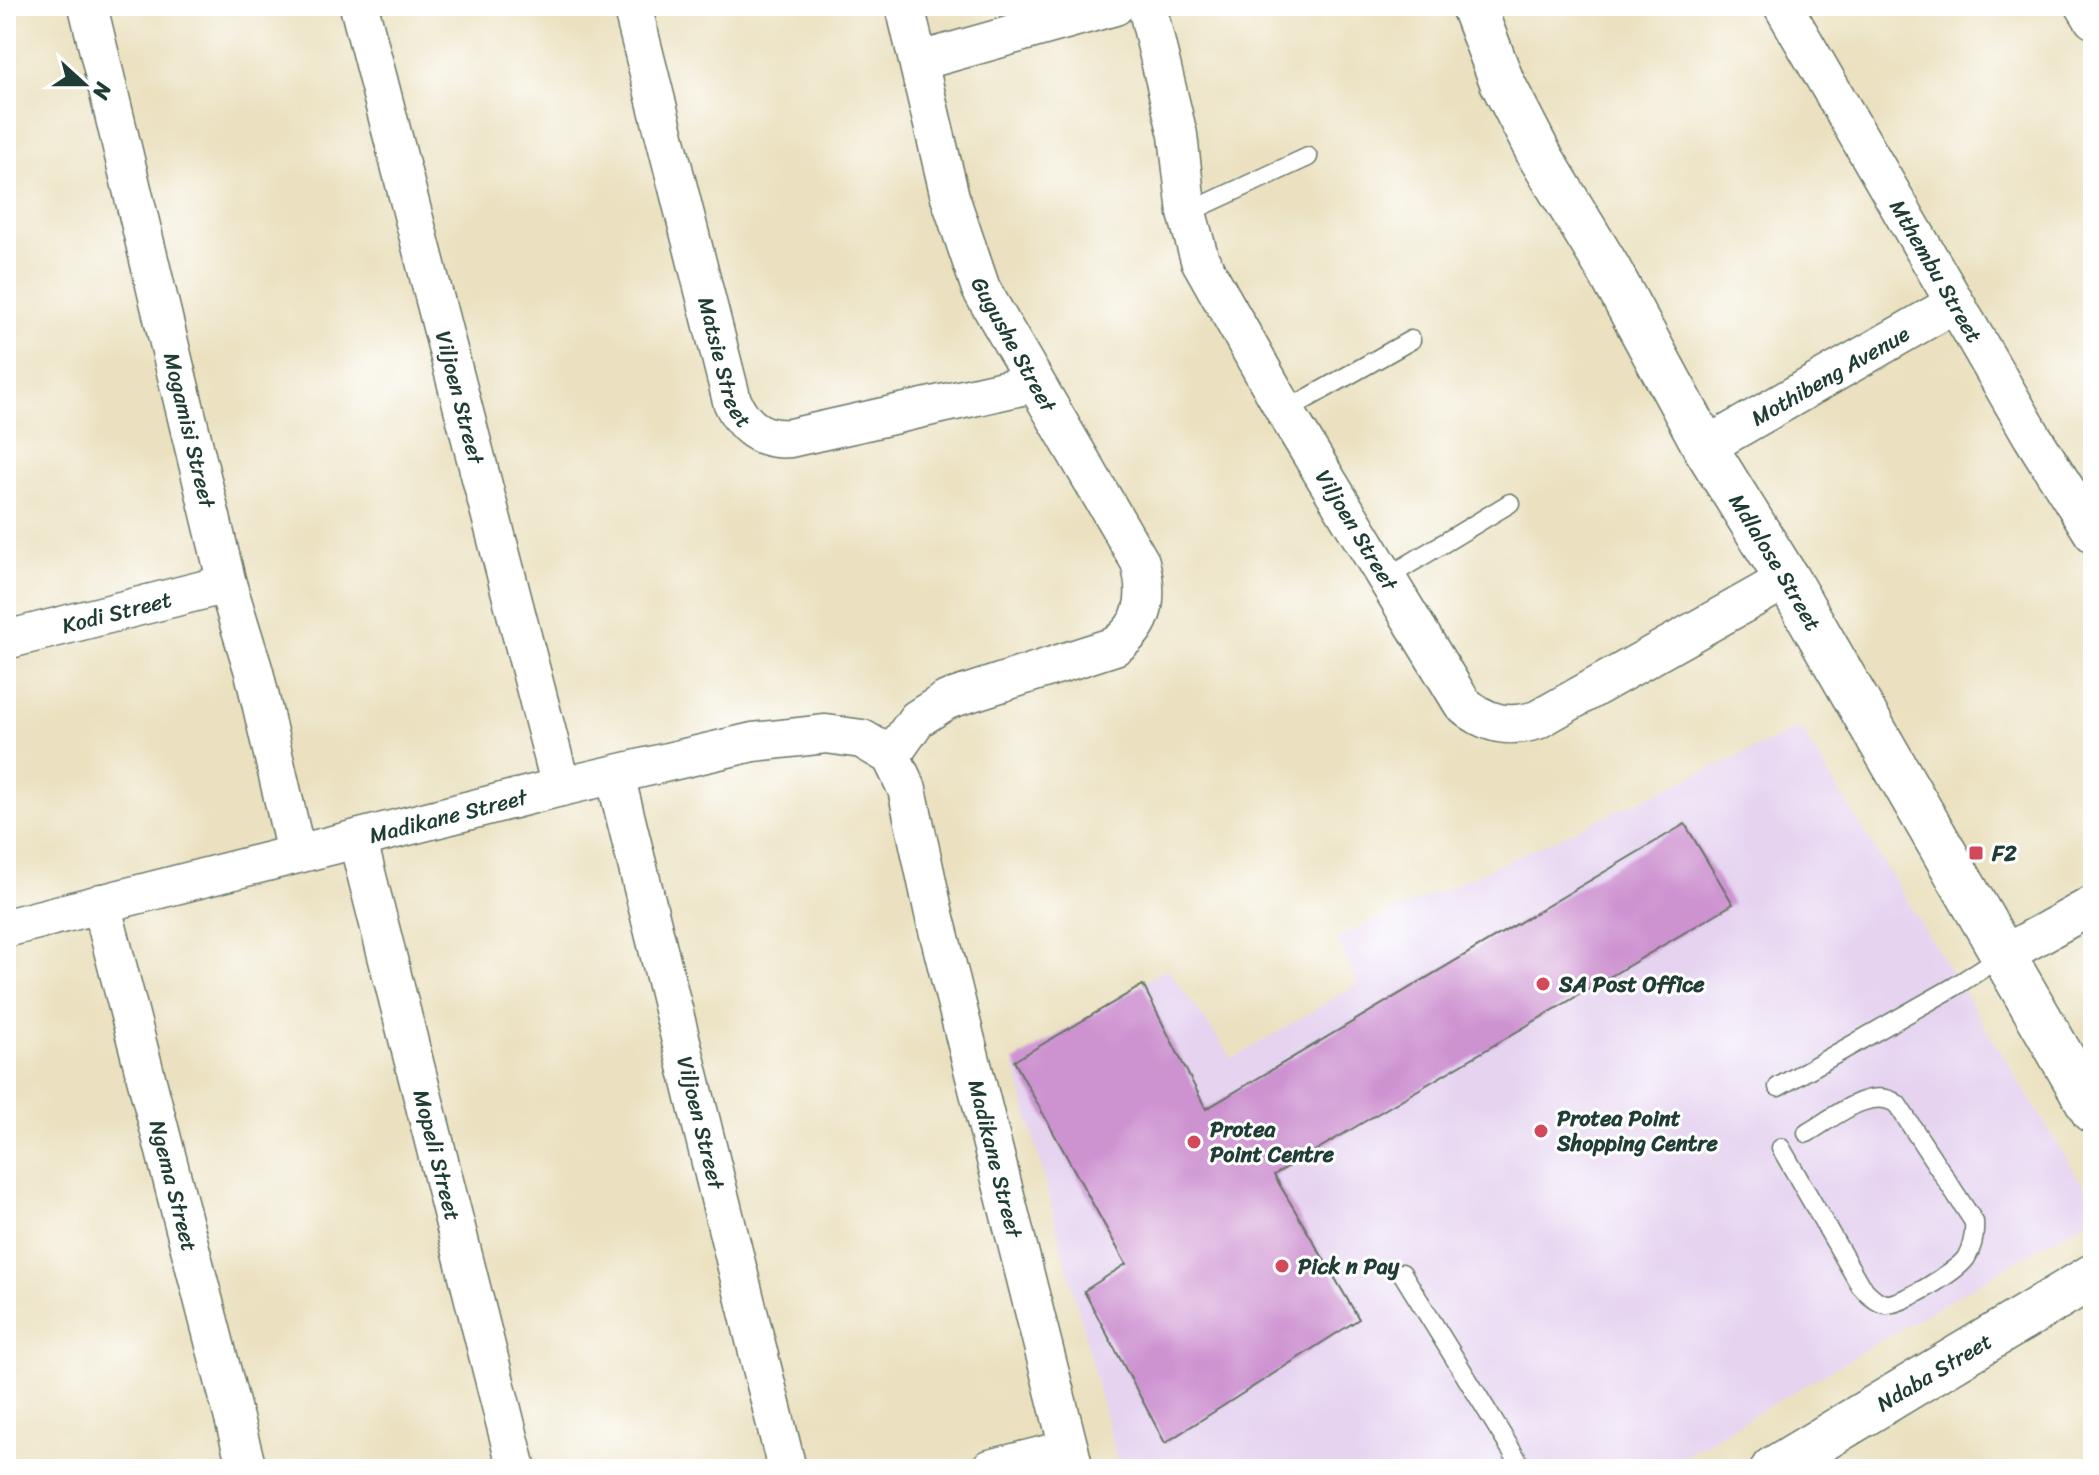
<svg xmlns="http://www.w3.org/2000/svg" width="2099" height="1475" font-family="Sriracha,sans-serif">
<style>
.built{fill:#e5d3f0}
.building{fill:#cd92d0}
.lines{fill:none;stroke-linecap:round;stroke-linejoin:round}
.lane-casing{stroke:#667665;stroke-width:21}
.street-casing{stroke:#667665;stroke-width:41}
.secondary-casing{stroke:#667665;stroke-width:47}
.lane{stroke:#fff;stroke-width:18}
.street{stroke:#fff;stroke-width:38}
.secondary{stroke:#fff;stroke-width:44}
.poi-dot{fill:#d1495b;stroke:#fff;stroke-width:3}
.labels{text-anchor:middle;stroke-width:6;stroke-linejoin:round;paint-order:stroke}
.street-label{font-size:22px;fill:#1f3d34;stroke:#fff}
.poi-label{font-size:22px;font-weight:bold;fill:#1f3d34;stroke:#fff;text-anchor:start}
</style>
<rect width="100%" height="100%" fill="#fff"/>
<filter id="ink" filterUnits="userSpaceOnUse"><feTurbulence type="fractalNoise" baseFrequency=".0125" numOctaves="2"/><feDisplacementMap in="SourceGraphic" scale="16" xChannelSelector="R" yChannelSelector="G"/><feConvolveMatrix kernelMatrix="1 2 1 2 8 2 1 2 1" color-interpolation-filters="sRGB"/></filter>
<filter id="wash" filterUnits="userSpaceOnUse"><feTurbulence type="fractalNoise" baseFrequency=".006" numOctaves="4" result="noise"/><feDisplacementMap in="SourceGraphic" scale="32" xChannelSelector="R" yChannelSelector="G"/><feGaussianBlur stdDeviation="1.8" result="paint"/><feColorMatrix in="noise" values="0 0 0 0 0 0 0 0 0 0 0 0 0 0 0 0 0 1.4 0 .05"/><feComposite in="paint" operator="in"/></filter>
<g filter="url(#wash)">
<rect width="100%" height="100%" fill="#ebe1c0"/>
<path class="built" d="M1800 728 2093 1201V1216L1662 1469H1119L1014 1061 1167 968 1233 1059 1357 984 1337 938Z"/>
<g id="blocks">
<path class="building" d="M1685 824 1733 904 1274 1175 1359 1319 1165 1443 1084 1291 1126 1264 1014 1061 1143 985 1206 1109Z"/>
</g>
</g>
<g filter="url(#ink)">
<use href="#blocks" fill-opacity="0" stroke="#667665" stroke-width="2"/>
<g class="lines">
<g class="lane-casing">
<path id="lane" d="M1187 213 1308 157
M1285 411 1411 340
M1386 578 1510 503
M1778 1087 1954 987 2003 955
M1781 1148 1860 1285C1867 1293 1875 1302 1885 1304 1901 1306 1957 1271 1966 1258 1973 1246 1975 1235 1974 1222L1897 1104C1870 1085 1832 1119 1807 1133
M1402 1273 1523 1469"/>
</g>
<g class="street-casing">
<g id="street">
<path id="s1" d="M88 6 227 584 254 672 296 853"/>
<path id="s2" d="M359 6 561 787"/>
<path id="s3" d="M632 6 732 401C743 426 761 441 790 438L1035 383"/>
<path id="s4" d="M1147 6 1178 135 1187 213 1200 260 1285 411 1462 703C1485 724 1508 729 1537 720L1787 579"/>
<path id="s5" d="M1783 6 2032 436 2093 533"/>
<path d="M2085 6 2093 19"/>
<path d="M920 61 1115 6"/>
<path id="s6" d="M1705 447 1954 304"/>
<path id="s7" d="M6 640 227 584"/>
<path d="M891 756 917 719 947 700 1115 646C1146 624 1149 597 1140 562L981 289 950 197 905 6"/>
<path id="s8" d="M615 775 787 1469"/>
<path id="s9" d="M358 841 517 1469"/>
<path id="s10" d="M101 903 247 1469"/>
<path id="s11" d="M6 928 561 787 753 742 826 734 862 739 891 756 907 789 934 914 1074 1469"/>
<path d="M2003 955 2093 905"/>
<path d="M990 1469 1069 1449"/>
</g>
</g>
<g class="secondary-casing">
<g id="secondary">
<path id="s12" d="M1473 6 1502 82 1540 156 1609 270 1705 447 1787 579 2093 1111"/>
<path id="s13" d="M1773 1469 2093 1276"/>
</g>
</g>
<use href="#lane" class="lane"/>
<use href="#street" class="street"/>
<use href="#secondary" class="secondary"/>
</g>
</g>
<g class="poi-dot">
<rect x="1968" y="845" width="16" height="16" rx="4"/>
<circle cx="1543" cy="984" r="8"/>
<circle cx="1541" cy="1131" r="8"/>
<circle cx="1194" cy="1142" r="8"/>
<circle cx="1282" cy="1266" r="8"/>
</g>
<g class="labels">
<g class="street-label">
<text dy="8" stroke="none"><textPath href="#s5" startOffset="306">Mthembu Street</textPath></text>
<text transform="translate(1014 344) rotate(61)" y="8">Gugushe Street</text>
<text dy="8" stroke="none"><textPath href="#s3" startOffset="368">Matsie Street</textPath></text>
<text dy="8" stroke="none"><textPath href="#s6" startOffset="144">Mothibeng Avenue</textPath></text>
<text dy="8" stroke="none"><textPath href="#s2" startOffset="404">Viljoen Street</textPath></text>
<text dy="8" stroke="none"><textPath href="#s1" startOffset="436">Mogamisi Street</textPath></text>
<text dy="8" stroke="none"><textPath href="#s4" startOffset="572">Viljoen Street</textPath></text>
<text dy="8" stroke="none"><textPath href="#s12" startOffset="634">Mdlalose Street</textPath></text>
<text dy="8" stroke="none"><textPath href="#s7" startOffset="114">Kodi Street</textPath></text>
<text dy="8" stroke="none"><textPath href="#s11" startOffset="456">Madikane Street</textPath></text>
<text dy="8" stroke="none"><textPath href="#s8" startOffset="358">Viljoen Street</textPath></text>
<text dy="8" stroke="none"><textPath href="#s9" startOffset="324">Mopeli Street</textPath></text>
<text dy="8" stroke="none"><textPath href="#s11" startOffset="1330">Madikane Street</textPath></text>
<text dy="8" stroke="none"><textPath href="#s10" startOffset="292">Ngema Street</textPath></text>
<text dy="8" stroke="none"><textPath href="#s13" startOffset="188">Ndaba Street</textPath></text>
</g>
<g class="poi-label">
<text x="1992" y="861">F2</text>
<text x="1559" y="992">SA Post Office</text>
<text x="1557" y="1126">Protea Point<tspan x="1557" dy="25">Shopping Centre</tspan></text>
<text x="1210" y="1137">Protea<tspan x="1210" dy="25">Point Centre</tspan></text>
<text x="1298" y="1274">Pick n Pay</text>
</g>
</g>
<rect width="2099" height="1475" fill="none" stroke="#fff" stroke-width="32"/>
<g transform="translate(84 84) rotate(111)" stroke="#ffffff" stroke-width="6" paint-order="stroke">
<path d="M0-6L14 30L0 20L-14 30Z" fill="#1f3d34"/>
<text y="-12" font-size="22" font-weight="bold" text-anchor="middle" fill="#1f3d34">N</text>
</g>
</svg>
